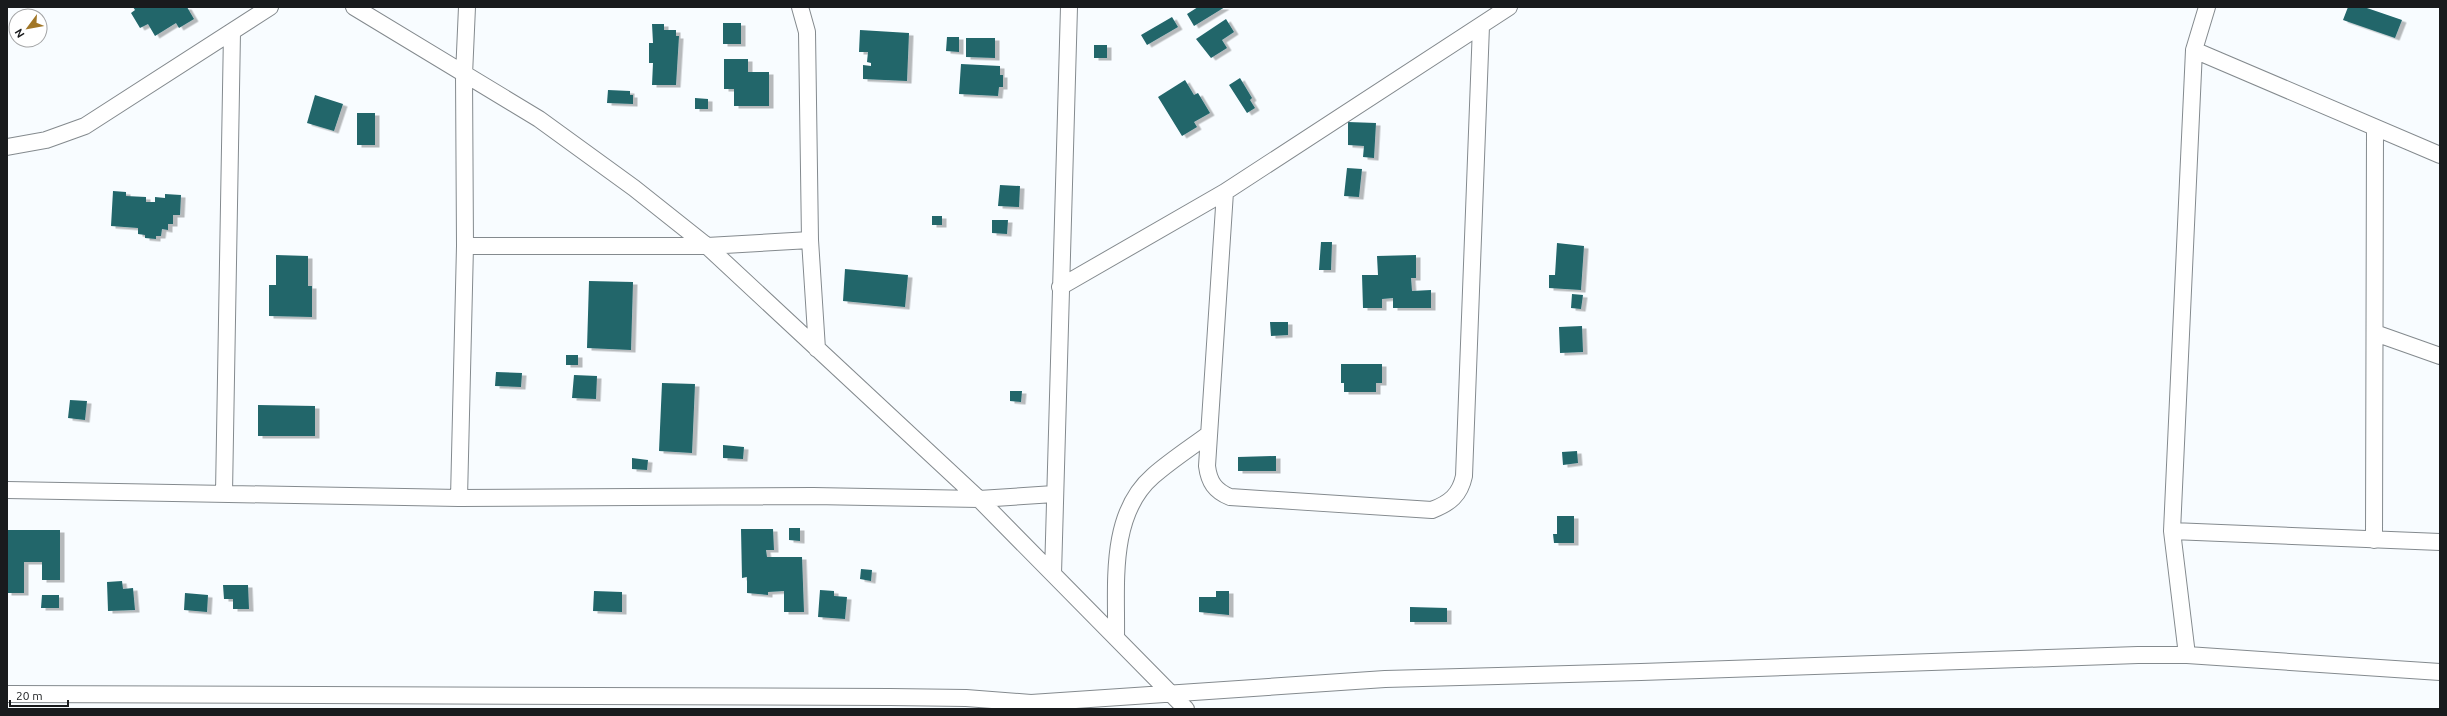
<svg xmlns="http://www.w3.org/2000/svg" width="2447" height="716" font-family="Ubuntu,sans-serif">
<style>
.building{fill:#20666b;filter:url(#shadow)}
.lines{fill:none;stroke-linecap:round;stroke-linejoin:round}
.street-casing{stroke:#848a8e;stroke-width:18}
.street{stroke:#fff;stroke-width:16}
</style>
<defs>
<filter id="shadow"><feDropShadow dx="4.5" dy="2.5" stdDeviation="0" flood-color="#0004"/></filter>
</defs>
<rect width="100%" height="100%" fill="#f8fcff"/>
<path class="building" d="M133 7H187L194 19 179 28 176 23 155 36 148 24 140 28 131 13 135 10Z
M1198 7H1225L1194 26 1187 14Z
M2348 7H2364L2402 20 2395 38 2343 20Z
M1172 17 1178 27 1147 45 1141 35Z
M1226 19 1234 32 1222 40 1227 48 1211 58 1196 39Z
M723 23H741V44H723Z
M652 24H664V30H676V36H679L676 85H652L653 63H649V43H653Z
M860 30 909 33 907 81 863 79V65L871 66V63L867 62 868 52H859Z
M947 37H959V52L946 51Z
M966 38H995V58L966 57Z
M1094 45H1107V58H1094Z
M724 59H748V72H769V106H734V89H724Z
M961 64 1000 66V75H1003V87H999L998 96 959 94Z
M1240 78 1252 98 1250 100 1255 108 1247 113 1229 85Z
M1185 80 1194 95 1198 93 1210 113 1194 122 1197 127 1182 136 1158 97Z
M608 90 630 91V95H633V104L607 103Z
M315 95 343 104 334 131 307 123Z
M695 98 708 99V109H695Z
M357 113H375V145H357Z
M1348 122 1376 123 1374 158 1363 157 1364 146 1348 145Z
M1347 168 1362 169 1359 197 1344 196Z
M1000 185 1020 186 1019 207 998 206Z
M113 191 126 192V196L146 197V202H155V197L165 198V194L181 195 180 215H173V224H168V230L162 229 161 236H156V239L145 238V235L138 234V228L111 226Z
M932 216H942V225H932Z
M992 220H1008L1007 234 992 233Z
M1321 242H1332L1331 270H1319Z
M1557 243 1584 246 1581 290 1549 288V275H1555Z
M276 255 308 256V286H312V317L269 316V285H276Z
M1416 255V278H1411L1412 291 1431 290V308H1393V298L1382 299V308H1363L1362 275H1378L1377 256Z
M845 269 908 275 905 307 843 301Z
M589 281 633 282 631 350 587 348Z
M1572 294 1583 295 1581 309 1571 308Z
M1270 322H1288V335L1271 336Z
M1582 326 1583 352 1560 353 1559 327Z
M566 355H578V365H566Z
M1341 364H1382V383H1376V392H1344V383H1341Z
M496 372 522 373 521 387 495 386Z
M574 375 597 376 596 399 572 398Z
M662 383 695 384 692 453 659 451Z
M1010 391H1022L1021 402 1010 401Z
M70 400 87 401 85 420 68 418Z
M258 405 315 406V436H258Z
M723 445 744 447 743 459 723 458Z
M1577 451 1578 463 1563 465 1562 452Z
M1276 456V471H1238V457Z
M632 458 648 460 647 470 632 469Z
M1557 516H1574V543H1554L1553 534H1557Z
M789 528H800V541L789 540Z
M741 529H773L774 550H766L767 557H802L804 612H784V591L768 592V595L747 593V577L742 578Z
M7 530H60V580H42V562H24V593H7Z
M861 569 872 570 871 581 860 579Z
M122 581 123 589 133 588 135 610 108 611 107 582Z
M223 585H248L249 609H233V599H224Z
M820 590 834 591V596L847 597 845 619 818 617Z
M594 591 622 592V612L593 611Z
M1216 591H1229V615L1199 612V597H1216Z
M185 593 208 595 207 612 184 610Z
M42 595H59V608H41Z
M1410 607 1447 608V622H1410Z"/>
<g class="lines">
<g class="street-casing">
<path id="street" d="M354 7 539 119 634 188 707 246 979 499 1186 709
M800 7 807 32 810 240 817 349
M2194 50 2440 155
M7 147 46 140 85 126 270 7
M1225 192 1207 466C1209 482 1215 491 1230 497L1432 510C1450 503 1460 495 1464 476L1481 26
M465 246H707L810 240
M1060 287 1225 192 1509 7
M2375 333 2440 356
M7 490 459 498 813 496 979 499 1054 494
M224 493 232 32
M459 498 465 246 464 75 467 7
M2172 531 2440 542
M2374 540 2375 128
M1053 574 1069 7
M1116 638C1117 586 1108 515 1153 476 1170 461 1190 448 1209 434
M2187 655 2172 531 2194 50 2207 7
M7 694 890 697 966 698 1031 703 1385 679 1641 672 2138 655H2187L2440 672"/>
</g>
<use href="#street" class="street"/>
</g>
<rect width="2447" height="716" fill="none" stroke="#191b1d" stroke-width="16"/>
<g transform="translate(28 28) rotate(238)"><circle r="19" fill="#ffffff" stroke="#a3a4a5"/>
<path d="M0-3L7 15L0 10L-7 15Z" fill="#a17626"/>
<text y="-6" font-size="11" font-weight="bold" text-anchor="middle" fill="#191b1d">N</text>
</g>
<path d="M10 700v6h58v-6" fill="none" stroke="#191b1d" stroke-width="2"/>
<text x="16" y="700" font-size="12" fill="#191b1d" stroke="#ffffff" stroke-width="3" paint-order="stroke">20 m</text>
</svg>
